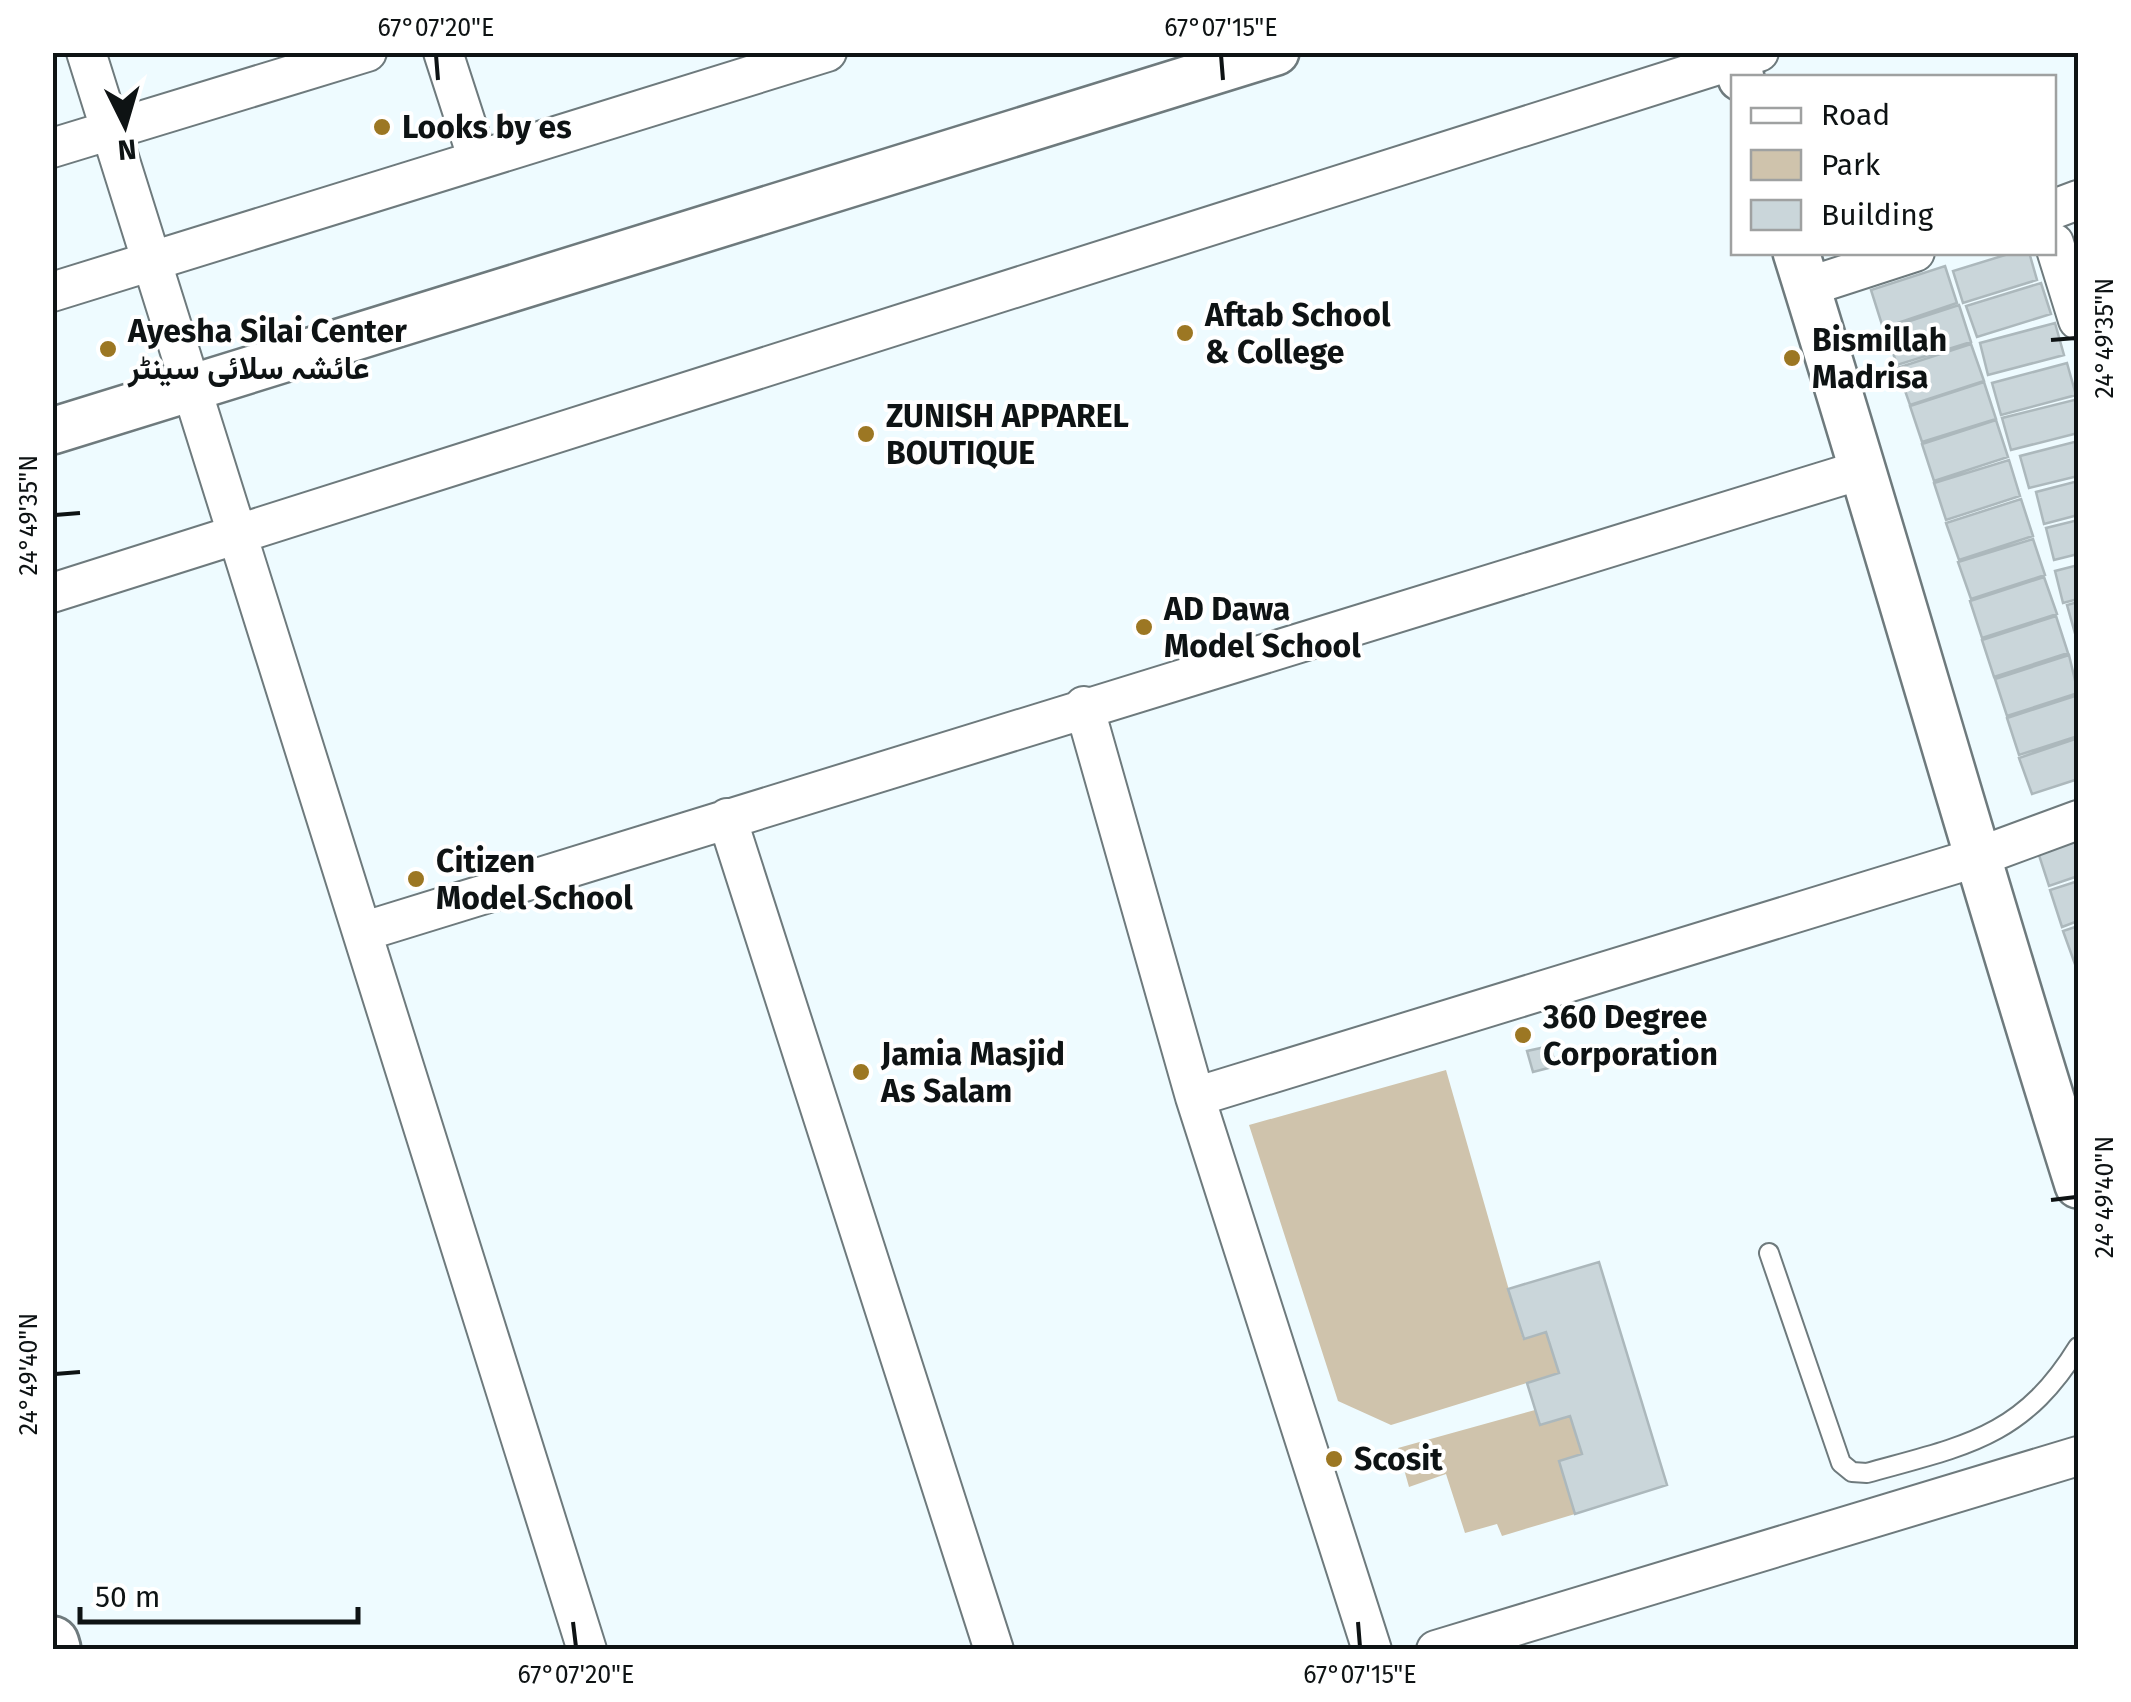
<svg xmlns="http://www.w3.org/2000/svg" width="2131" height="1702" font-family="'Fira Sans',Vazirmatn,sans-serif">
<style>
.green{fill:#cfc3ac}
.building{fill:#cad6da;stroke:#acb8bc;stroke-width:2.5}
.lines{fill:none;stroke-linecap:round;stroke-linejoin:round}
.service-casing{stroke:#6e7a7d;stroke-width:22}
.minor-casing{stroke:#6e7a7d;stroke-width:42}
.tertiary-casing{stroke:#6e7a7d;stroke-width:50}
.secondary-casing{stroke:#6e7a7d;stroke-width:58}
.service{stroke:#fff;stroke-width:18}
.minor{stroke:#fff;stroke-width:38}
.tertiary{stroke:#fff;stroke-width:45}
.secondary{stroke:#fff;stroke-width:52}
.ticks{fill:none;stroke:#0e1314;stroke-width:4}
.poi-dot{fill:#9c7723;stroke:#fff;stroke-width:4}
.labels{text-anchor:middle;stroke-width:8;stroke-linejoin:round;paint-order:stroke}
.poi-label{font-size:32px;font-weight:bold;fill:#0e1314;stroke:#fff;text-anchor:start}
.neatline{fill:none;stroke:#0e1314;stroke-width:4}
.ticks-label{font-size:25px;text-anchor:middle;fill:#0e1314}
</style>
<rect width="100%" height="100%" fill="#eefbff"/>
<path class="green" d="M1446 1070 1523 1339 1546 1332 1559 1373 1391 1425 1338 1401 1249 1125Z
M1535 1410 1540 1424 1570 1416 1582 1454 1575 1514 1502 1536 1497 1524 1465 1533 1446 1474 1409 1487 1398 1448Z"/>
<path class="building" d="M2015 252H2029L2037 280 1963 303 1953 271Z
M1945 266 1957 303 1883 328 1871 290Z
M2041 283 2051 314 1977 337 1966 306Z
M1959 305 1971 342 1897 365 1885 329Z
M2055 323 2064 355 1988 375 1980 343Z
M1971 344 1984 381 1910 405 1897 368Z
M2067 363 2076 395 2001 415 1992 383Z
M1984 382 1996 419 1922 442 1910 406Z
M2078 399V433L2011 450 2002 418Z
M1996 420 2008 457 1934 481 1922 444Z
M2078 441V476L2029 488 2020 456Z
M2009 460 2020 496 1946 520 1934 483Z
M2078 481V515L2044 524 2036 492Z
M2021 499 2033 536 1959 560 1946 523Z
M2078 520V554L2054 560 2046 528Z
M2033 539 2045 575 1971 599 1958 562Z
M2078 565V599L2063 603 2055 571Z
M2044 577 2057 614 1982 638 1970 601Z
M2078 602V636L2076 637 2067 605Z
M2056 616 2068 653 1994 677 1982 640Z
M2069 655 2078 693 2007 716 1995 679Z
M2078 695V736L2019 755 2007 718Z
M2078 738V779L2032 794 2019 758Z
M2078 836V876L2049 886 2037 849Z
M2078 881V921L2062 927 2050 890Z
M2078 926V967H2076L2063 931Z
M1550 1046 1556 1066 1533 1072 1527 1051Z
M1599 1262 1667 1485 1575 1514 1559 1461 1582 1454 1570 1416 1540 1425 1527 1383 1559 1373 1546 1332 1524 1339 1508 1289Z"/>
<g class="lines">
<g class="service-casing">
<path id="service" d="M1769 1253 1841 1463 1852 1472 1867 1473C1964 1446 2022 1438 2078 1347"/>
</g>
<g class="minor-casing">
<path id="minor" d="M86 52 587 1650
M443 52 478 160
M52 148 367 52
M2054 209 2078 200
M2054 243 2078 320
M1807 287 1915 252
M52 292 827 52
M52 593 1759 52
M1084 706 1195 1097 1372 1650
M727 818 994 1650
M365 931 1864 469
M1195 1097 1975 858 2078 820
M1436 1650 2078 1456"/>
</g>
<g class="tertiary-casing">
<path id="tertiary" d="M1733 52 1741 78
M1796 252C1893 562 1980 875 2078 1185
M52 431 1276 52"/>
</g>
<g class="secondary-casing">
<path id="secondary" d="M52 1643 54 1650"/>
</g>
<use href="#service" class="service"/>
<use href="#minor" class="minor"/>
<use href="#tertiary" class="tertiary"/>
<use href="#secondary" class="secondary"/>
</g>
<path class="ticks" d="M436 55 438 80M1221 55 1223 80M2051 340 2076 338M55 515 80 513M2051 1200 2076 1197M55 1374 80 1372M573 1622 576 1647M1358 1622 1360 1647"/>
<g class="poi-dot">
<circle cx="382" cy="127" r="10"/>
<circle cx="1185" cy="333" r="10"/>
<circle cx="108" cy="349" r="10"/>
<circle cx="1792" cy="358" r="10"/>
<circle cx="866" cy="434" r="10"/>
<circle cx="1144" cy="627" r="10"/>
<circle cx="416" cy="879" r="10"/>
<circle cx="1523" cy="1035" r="10"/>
<circle cx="861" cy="1072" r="10"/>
<circle cx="1334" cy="1459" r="10"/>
</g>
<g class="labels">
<g class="poi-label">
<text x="402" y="138">Looks by es</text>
<text x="1205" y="326">Aftab School<tspan x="1205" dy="37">&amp; College</tspan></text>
<text x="128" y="342">Ayesha Silai Center<tspan x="128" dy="37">عائشہ سلائی سینٹر</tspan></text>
<text x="1812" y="351">Bismillah<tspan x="1812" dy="37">Madrisa</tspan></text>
<text x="886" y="427">ZUNISH APPAREL<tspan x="886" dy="37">BOUTIQUE</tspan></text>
<text x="1164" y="620">AD Dawa<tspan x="1164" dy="37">Model School</tspan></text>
<text x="436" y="872">Citizen<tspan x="436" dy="37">Model School</tspan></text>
<text x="1543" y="1028">360 Degree<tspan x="1543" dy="37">Corporation</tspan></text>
<text x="881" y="1065">Jamia Masjid<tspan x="881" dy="37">As Salam</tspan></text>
<text x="1354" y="1470">Scosit</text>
</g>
</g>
<rect width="2131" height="1702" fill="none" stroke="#ffffff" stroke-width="110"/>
<rect x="1731" y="75" width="325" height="180" fill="#ffffff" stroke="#9fa1a1" stroke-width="2.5"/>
<rect x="1751" y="108" width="50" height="15" fill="#ffffff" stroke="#9fa1a1" stroke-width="2.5"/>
<text x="1821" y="125" font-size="30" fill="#0e1314">Road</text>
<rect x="1751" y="150" width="50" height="30" fill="#cfc3ac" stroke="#9fa1a1" stroke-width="2.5"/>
<text x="1821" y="175" font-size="30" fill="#0e1314">Park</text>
<rect x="1751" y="200" width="50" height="30" fill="#cad6da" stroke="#9fa1a1" stroke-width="2.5"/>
<text x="1821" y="225" font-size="30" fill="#0e1314">Building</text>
<g transform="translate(125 125) rotate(175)" stroke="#ffffff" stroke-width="8" paint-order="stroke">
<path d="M0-8L18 38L0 25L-18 38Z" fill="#0e1314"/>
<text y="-15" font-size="28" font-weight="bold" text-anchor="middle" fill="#0e1314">N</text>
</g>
<path d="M80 1607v15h278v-15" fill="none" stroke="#0e1314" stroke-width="5"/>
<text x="95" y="1607" font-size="30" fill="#0e1314" stroke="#ffffff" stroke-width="8" paint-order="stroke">50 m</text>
<rect x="55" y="55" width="2021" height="1592" class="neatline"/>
<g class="ticks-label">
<text x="436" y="36">67°07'20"E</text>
<text x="1221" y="36">67°07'15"E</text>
<text transform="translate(2104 338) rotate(-90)" y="9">24°49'35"N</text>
<text transform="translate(28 515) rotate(-90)" y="9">24°49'35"N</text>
<text transform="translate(2104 1197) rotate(-90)" y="9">24°49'40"N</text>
<text transform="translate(28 1374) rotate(-90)" y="9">24°49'40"N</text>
<text x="576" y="1683">67°07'20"E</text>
<text x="1360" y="1683">67°07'15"E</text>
</g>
</svg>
